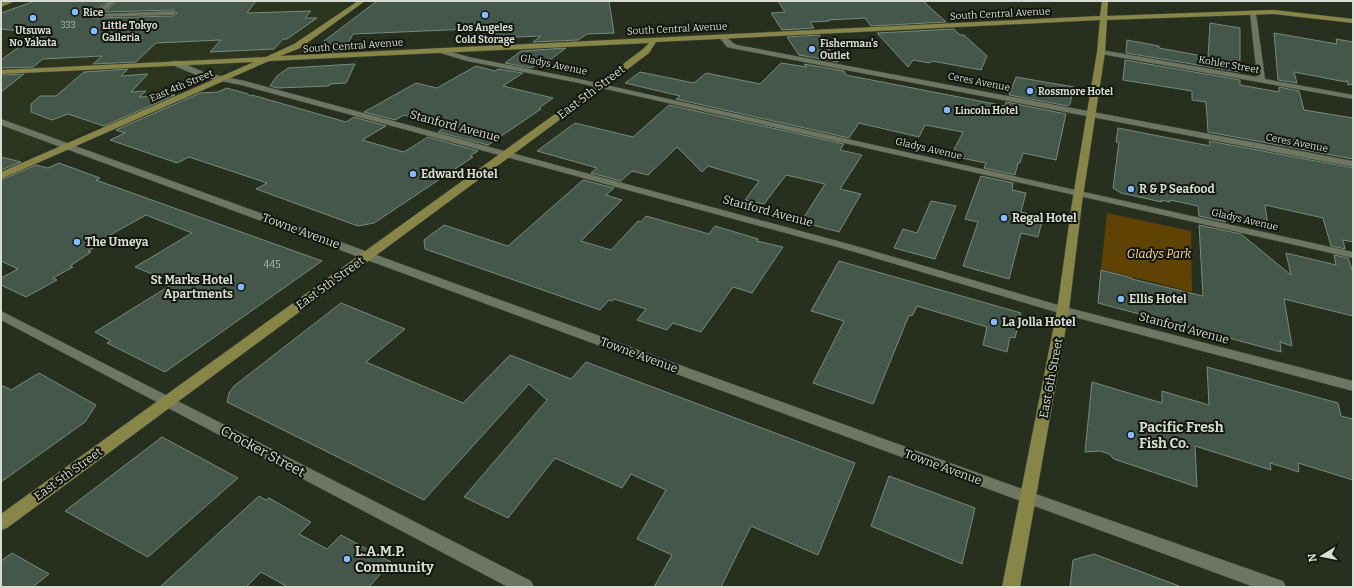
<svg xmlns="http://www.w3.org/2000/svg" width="1354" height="588" font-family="Bitter,serif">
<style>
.built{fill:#2c361f}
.green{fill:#604204}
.building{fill:#45574a;stroke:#778b7c}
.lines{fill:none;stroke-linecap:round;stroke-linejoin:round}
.minor-casing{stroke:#434a3c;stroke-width:1}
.major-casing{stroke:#434a3c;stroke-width:1}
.minor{fill:#6c7662;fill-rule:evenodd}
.major{fill:#878648;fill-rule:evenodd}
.poi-dot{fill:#85bbfb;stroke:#12160f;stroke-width:1.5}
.labels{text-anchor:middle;stroke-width:4;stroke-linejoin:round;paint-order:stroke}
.far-number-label{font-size:9px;fill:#b2bbaf}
.far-poi-label{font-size:10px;font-weight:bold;fill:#d6dcd1;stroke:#12160f;text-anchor:start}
.far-street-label{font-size:10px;fill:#d6dcd1;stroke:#12160f}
.number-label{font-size:10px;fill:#b2bbaf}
.street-label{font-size:12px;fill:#d6dcd1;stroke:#12160f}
.poi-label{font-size:12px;font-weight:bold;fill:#d6dcd1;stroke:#12160f;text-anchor:start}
.park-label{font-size:12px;font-style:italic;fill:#f7d59e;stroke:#12160f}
.near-poi-label{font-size:14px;font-weight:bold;fill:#d6dcd1;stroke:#12160f;text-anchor:start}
.near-street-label{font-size:14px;fill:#d6dcd1;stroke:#12160f}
</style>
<rect width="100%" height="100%" fill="#272f1f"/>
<path class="built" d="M1 1H355L302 38 1 168Z"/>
<path class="green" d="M1107 213 1191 231 1192 292 1101 269Z"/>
<path class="building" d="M35 1H107L91 14 92 18 173 16 177 13 173 10 105 12 117 1H256L247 13 311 11 305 18H317L287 39H283L274 49 210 52 221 40 156 43 136 62 93 64 102 56 43 59 33 67 1 68V60L38 33 1 29V13Z
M377 1H609L614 33 587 34 578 40 533 42 541 36 468 39 471 29 353 34 344 51 333 52 320 44Z
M778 1H923L946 22 871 26 865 18 828 20 829 21 810 22 814 28 782 30 771 13 785 12Z
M1210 23 1240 28V72L1126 53 1127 40 1159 46V48L1208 57Z
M954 29 960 35H964L987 56 981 70 932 61 930 63 913 60 908 67 877 33Z
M1274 33 1337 44 1336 39 1353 42V84L1348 85 1347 80 1346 82 1294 72 1297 83 1278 80Z
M819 35 838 62 799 55 787 37Z
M566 48 543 65 538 64 531 68 505 63 521 51Z
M1125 60 1240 80V85L1279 92V87L1299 91 1304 110 1353 118V159L1208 132 1206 102 1192 100V91L1123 80Z
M781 63 807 67 804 64 844 71 846 75 1005 106 1006 102 1066 114 1056 160 1023 153 1020 163H1018L1015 175 984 168 986 163 951 156 963 132 925 125 919 137 859 123 849 138 676 99 680 96 625 83 640 72 694 83 706 73 760 84Z
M355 64 346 83 330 84 329 86 277 88 270 86 277 76 288 68Z
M476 66 495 71 498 69 523 73 503 86 553 98 539 108 541 109 488 145 438 132 446 127 404 115 395 120 364 112 416 83 437 88Z
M128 69 121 76 148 74 131 92 146 91 139 97 175 95 104 126 68 114 52 120 31 112V104L40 96H56L84 72Z
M24 74 1 92V75Z
M1016 77 1074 87 1070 104 1068 106 1009 95Z
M227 88 248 94 250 96 252 95 346 122 354 117 386 126 362 140 404 152 428 137 478 151 470 156 473 157 374 223 358 226 256 189 267 183 189 157 177 163 110 140 125 133 116 130 200 93 218 92Z
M669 105 844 144 840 150 862 155 840 189 861 194 839 232 801 222 825 184 786 175 764 204 745 200 759 181 708 166 702 172 677 147 648 175 632 171 621 181 591 173 597 168 537 151 575 123 633 137Z
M1118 128 1210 146 1209 141 1353 168V242L1343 240 1345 249 1331 246 1323 218 1265 205 1268 226 1217 215 1226 222 1199 216 1198 206 1170 200V202L1161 200 1162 202 1121 193 1113 188 1119 142H1116Z
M1 157 21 162 1 170Z
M59 163 100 178 96 180 322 261 165 372 107 343 111 341 95 332 174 283 135 267 192 233 146 215 110 235 112 236 99 243 101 244 88 251 91 252 70 266 73 267 53 278 57 280 26 297 1 285V278L18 269 1 261V180L36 165 48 168Z
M981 176 1013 183 1012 190 1026 193 1021 212 1043 217 1038 237 1021 233 1009 279 963 266 978 222 965 219Z
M583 180 614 188 606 195 622 200 581 241 611 250 638 221 641 222 646 216 709 234 715 226 758 239 757 241 783 247 752 293 733 287 701 332 673 323 667 330 637 320 646 309 614 299 612 301 609 300 600 310 425 249 424 240 444 225 508 246Z
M931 201 956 206 935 259 894 248 903 229 917 233Z
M1199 225 1241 234 1291 275 1286 253 1336 265 1334 255 1348 258 1353 273V316L1284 299 1292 346 1280 342 1281 352 1098 303 1101 270 1132 278V279L1203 296Z
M839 261 1021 313 1015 338 1010 337 1007 352 983 345 987 327 917 306 912 316 909 315 873 404 813 383 844 321 811 311Z
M341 303 405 329 366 362 463 403 510 355 571 379 586 362 855 463 818 555 751 526 721 587H654L672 555 637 539 666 490 631 474 622 488 555 458 508 518 464 497 547 400 529 384 424 500 227 402 229 393 234 386Z
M1207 367 1338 403 1341 416 1353 419V480L1298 463 1299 472 1270 463 1271 470 1195 446 1197 487 1114 459 1109 454 1100 451 1085 452 1092 382 1162 403V391L1209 405Z
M39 373 96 405 85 422 1 482V385L11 390Z
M162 437 238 478 148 557 65 511Z
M889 476 975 508 962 564 871 526Z
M259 496 266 500 269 498 311 522 299 534 327 549 341 535 391 562 369 587H288L261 572 246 587H160Z
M12 553 49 574 33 587H1V561Z
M1094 554 1179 586V587H1070L1073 560Z"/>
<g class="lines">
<g class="minor-casing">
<path id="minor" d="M109 1H116L101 14 173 11 176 13 173 15 92 17V15Z
M1253 11 1256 13 1265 79 1353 95V99L1101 54 1097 52 1101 50 1257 77 1250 13Z
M720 35H724L733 43 737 45 1353 161V167L736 49 727 47 718 36Z
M437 48 469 57 579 79 1353 252V258L579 83 467 61 437 52Z
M172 61H178L206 73 245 81 856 246 1065 307 1353 381V391L1059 313 848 250 241 85 201 77 172 65Z
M1 119 1033 493 1277 579 1283 581 1286 587H1254L1 125Z
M1 311 531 581 534 587H508L1 320Z"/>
</g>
<g class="major-casing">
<path id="major" d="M6 1H15L1 7V3Z
M358 1H365L300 48 280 56 1100 16 1102 1H1108L1107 16 1274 10 1353 19V23L1274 14 1107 20 1105 52 1082 203 1069 310 1020 587H1002L1057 310 1072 203 1097 52 1100 20 656 42 649 53 604 87 7 528 1 530V514L598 83 643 49 649 43 269 61 1 179V172L254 62 1 74V70L266 57 294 44Z"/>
</g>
<use href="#minor" class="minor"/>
<use href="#major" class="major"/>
</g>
<g class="poi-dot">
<circle cx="75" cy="12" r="4"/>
<circle cx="485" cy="15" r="4"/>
<circle cx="33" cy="18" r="4"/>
<circle cx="94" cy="31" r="4"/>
<circle cx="812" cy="49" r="4"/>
<circle cx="1030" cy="91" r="4"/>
<circle cx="947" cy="110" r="4"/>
<circle cx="413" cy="174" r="4"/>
<circle cx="1131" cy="189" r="4"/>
<circle cx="1004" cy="218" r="4"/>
<circle cx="77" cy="242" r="4"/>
<circle cx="241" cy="287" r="4"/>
<circle cx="1121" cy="299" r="4"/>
<circle cx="994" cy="322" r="4"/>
<circle cx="1131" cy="435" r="4"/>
<circle cx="347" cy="559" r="4"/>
</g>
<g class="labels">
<g class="far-number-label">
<text x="68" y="28">333</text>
</g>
<g class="far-poi-label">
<text x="83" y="16">Rice</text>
<text x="102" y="29">Little Tokyo<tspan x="102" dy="12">Galleria</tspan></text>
<text x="485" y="31" text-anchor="middle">Los Angeles<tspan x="485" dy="12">Cold Storage</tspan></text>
<text x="33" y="34" text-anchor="middle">Utsuwa<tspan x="33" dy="12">No Yakata</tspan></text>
<text x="820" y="47">Fisherman's<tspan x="820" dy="12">Outlet</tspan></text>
<text x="1038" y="95">Rossmore Hotel</text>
<text x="955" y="114">Lincoln Hotel</text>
</g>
<g class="far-street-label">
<text transform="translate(1000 13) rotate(-3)" y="4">South Central Avenue</text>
<text transform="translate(677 28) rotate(-3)" y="4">South Central Avenue</text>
<text transform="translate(353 45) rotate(-4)" y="4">South Central Avenue</text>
<text transform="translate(554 64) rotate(12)" y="4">Gladys Avenue</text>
<text transform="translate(1229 64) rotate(10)" y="4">Kohler Street</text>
<text transform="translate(979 81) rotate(11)" y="4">Ceres Avenue</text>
<text transform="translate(181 85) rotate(-23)" y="4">East 4th Street</text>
<text transform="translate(1297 142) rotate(11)" y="4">Ceres Avenue</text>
<text transform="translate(929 148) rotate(13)" y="4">Gladys Avenue</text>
<text transform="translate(1245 219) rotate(13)" y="4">Gladys Avenue</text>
</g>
<g class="number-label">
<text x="272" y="268">445</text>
</g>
<g class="street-label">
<text transform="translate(591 92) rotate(-37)" y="4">East 5th Street</text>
<text transform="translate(455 126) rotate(15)" y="4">Stanford Avenue</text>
<text transform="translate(768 211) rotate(15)" y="4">Stanford Avenue</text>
<text transform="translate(301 231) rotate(20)" y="4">Towne Avenue</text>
<text transform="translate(330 283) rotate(-36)" y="4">East 5th Street</text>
<text transform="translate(1184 328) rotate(15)" y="4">Stanford Avenue</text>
<text transform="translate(639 355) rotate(20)" y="4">Towne Avenue</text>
<text transform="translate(1051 378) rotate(-79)" y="4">East 6th Street</text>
<text transform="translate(943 467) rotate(20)" y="4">Towne Avenue</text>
<text transform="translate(68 474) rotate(-36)" y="4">East 5th Street</text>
</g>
<g class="poi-label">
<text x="421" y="178">Edward Hotel</text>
<text x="1139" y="193">R &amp; P Seafood</text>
<text x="1012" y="222">Regal Hotel</text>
<text x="85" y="246">The Umeya</text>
<text x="233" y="284" text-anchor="end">St Marks Hotel<tspan x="233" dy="14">Apartments</tspan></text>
<text x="1129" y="303">Ellis Hotel</text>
<text x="1002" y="326">La Jolla Hotel</text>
</g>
<g class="park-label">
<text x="1159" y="258">Gladys Park</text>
</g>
<g class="near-poi-label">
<text x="1139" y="432">Pacific Fresh<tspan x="1139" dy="16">Fish Co.</tspan></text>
<text x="355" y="556">L.A.M.P.<tspan x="355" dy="16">Community</tspan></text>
</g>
<g class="near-street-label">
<text transform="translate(263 451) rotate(28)" y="5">Crocker Street</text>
</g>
</g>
<rect width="1354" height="588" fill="none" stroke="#d6dcd1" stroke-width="4"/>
<g transform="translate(1322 556) rotate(260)" stroke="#12160f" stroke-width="3" paint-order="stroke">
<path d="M0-3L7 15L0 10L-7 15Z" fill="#d6dcd1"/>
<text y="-6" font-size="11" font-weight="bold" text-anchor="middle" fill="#d6dcd1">N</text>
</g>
</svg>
